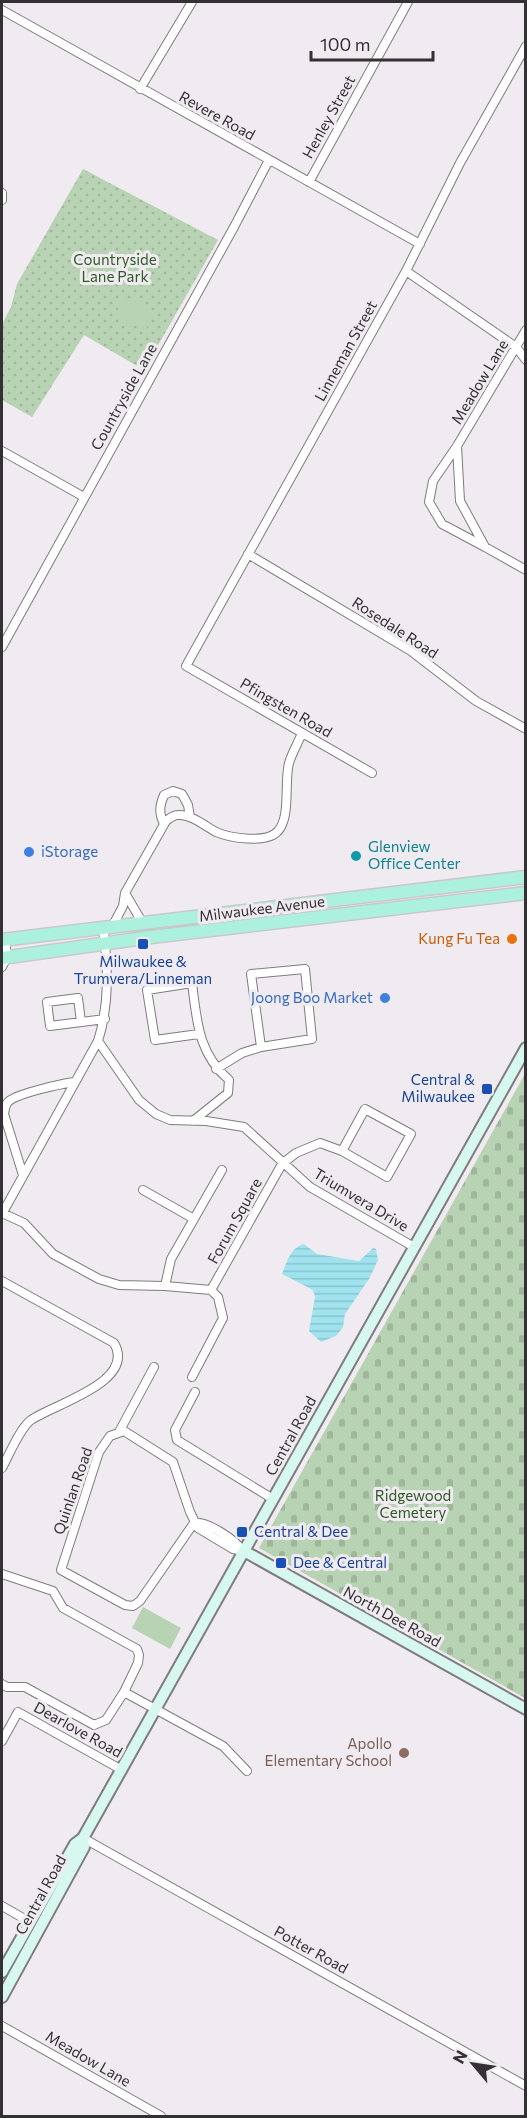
<svg xmlns="http://www.w3.org/2000/svg" width="527" height="2118" font-family="Commissioner,sans-serif">
<style>
.cemetery{fill:url(#cemetery-stones)}
.park{fill:url(#park-dots)}
.pitch{fill:#b8d3b3}
.water{fill:url(#water-rules)}
.lines{fill:none;stroke-linecap:round;stroke-linejoin:round}
.street-casing{stroke:#7f7b7f;stroke-width:10}
.secondary-casing{stroke:#7f7b7f;stroke-width:14}
.primary-casing{stroke:#cac9ca;stroke-width:15}
.street{stroke:#fff;stroke-width:8}
.secondary{stroke:#d6f8ee;stroke-width:10}
.primary{stroke:#acf1dd;stroke-width:12}
.shop-dot{fill:#3f7fe0;stroke:#f0ebf0;stroke-width:2}
.culture-dot{fill:#0f9aa8;stroke:#f0ebf0;stroke-width:2}
.food-dot{fill:#e8710a;stroke:#f0ebf0;stroke-width:2}
.transit-dot{fill:#1a4fb4;stroke:#f0ebf0;stroke-width:2}
.education-dot{fill:#8d6e63;stroke:#f0ebf0;stroke-width:2}
.labels{text-anchor:middle;stroke-width:6;stroke-linejoin:round;paint-order:stroke}
.street-label{font-size:15px;fill:#333133;stroke:#f0ebf0}
.park-label{font-size:15px;fill:#2c5b24;stroke:#f0ebf0}
.culture-label{font-size:15px;fill:#0d838f;stroke:#f0ebf0;text-anchor:start}
.shop-label{font-size:15px;fill:#366cbe;stroke:#f0ebf0;text-anchor:start}
.food-label{font-size:15px;fill:#c56008;stroke:#f0ebf0;text-anchor:end}
.transit-label{font-size:15px;fill:#164399;stroke:#f0ebf0;text-anchor:start}
.education-label{font-size:15px;fill:#785e54;stroke:#f0ebf0;text-anchor:end}
</style>
<defs>
<pattern id="cemetery-stones" width="16" height="16" patternUnits="userSpaceOnUse" patternTransform="scale(1.5)"><rect width="16" height="16" fill="#b8d3b3"/><path d="M2 7V4a2 2 0 0 1 4 0v3zM10 15v-3a2 2 0 0 1 4 0v3z" fill="#9fb69a"/></pattern>
<pattern id="park-dots" width="8" height="8" patternUnits="userSpaceOnUse" patternTransform="scale(1.5)"><rect width="8" height="8" fill="#b8d3b3"/><path d="M2 2h.1M6 6h.1" fill="none" stroke="#9fb69a" stroke-width="1.8" stroke-linecap="round"/></pattern>
<pattern id="water-rules" width="6" height="5" patternUnits="userSpaceOnUse" patternTransform="scale(1.5)"><rect width="6" height="5" fill="#a0e3ef"/><path d="M0 2.5h6" fill="none" stroke="#8ac3cd"/></pattern>
</defs>
<rect width="100%" height="100%" fill="#f0ebf0"/>
<path class="cemetery" d="M525 1074V1698L259 1548Z"/>
<path class="park" d="M83 169 218 240 144 370 84 335 32 417 2 400V324L11 307 17 284Z"/>
<path class="pitch" d="M124 296 155 312 145 331 115 315Z
M143 1607 181 1628 170 1649 132 1628Z"/>
<path class="water" d="M304 1244 317 1254 359 1261 373 1248 376 1249 378 1260 369 1279 345 1314 343 1327 336 1336 321 1342 309 1331 315 1297 313 1290 282 1274C287 1262 290 1248 304 1244Z"/>
<g class="lines">
<g class="street-casing">
<path id="street" d="M2 10 420 244
M140 89 192 2
M309 182 408 2
M2 193V200
M406 271 516 347 526 360
M457 446 460 501 485 547 526 570
M2 451 84 497
M485 547 442 524 429 502 433 481 457 446 526 330
M248 554 411 651 476 701 526 729
M2 647 234 227 269 160
M372 773 186 666 406 271 460 163 526 46
M164 824C159 813 159 807 164 795L173 791 182 794 188 805 190 817
M125 893 142 922
M113 925 123 906 125 893 166 821C170 818 173 815 178 815 191 814 205 826 216 832 230 838 267 844 278 831 291 817 284 781 289 763 292 753 298 743 302 733
M2 967 7 957 5 940
M81 1022 78 998 47 1002 50 1026 105 1019
M98 1041 139 1100 156 1114 170 1120 206 1121 244 1127 310 1187 414 1247
M216 1069 242 1053 261 1047 312 1039 305 969 251 974 261 1047
M193 1121 228 1093 229 1080C198 1053 197 1022 192 983L147 990 155 1040 199 1034
M23 1175 4 1114C5 1109 5 1104 9 1101 19 1093 61 1084 74 1082
M143 1190 194 1219
M2 1213 24 1223 53 1254 99 1279 119 1285 165 1286 211 1290 218 1297 223 1318 192 1377
M2 1214 98 1041C110 1003 108 965 103 927
M2 1281 114 1343C137 1382 54 1404 31 1420 20 1428 9 1455 2 1468
M165 1286 171 1259 222 1170
M211 1290 282 1164 296 1153 320 1143 342 1151 387 1177 411 1134 365 1109 342 1151
M195 1392 175 1430 177 1440 273 1499
M119 1432 154 1367
M194 1523 140 1601 133 1606 125 1605 61 1570 99 1452 110 1436 124 1431 173 1462 190 1512 198 1528 233 1549 244 1551
M194 1523C208 1521 235 1540 243 1551
M2 1574 53 1591 63 1608 137 1649 139 1655 138 1663 124 1692 106 1720 94 1725 25 1687H7L2 1684
M124 1692 223 1746 247 1771
M2 1741 18 1712 122 1770
M83 1838 526 2086
M2 1906 30 1922
M2 2026 161 2116"/>
</g>
<g class="secondary-casing">
<path id="secondary" d="M244 1551 526 1709
M2 1972 75 1844 83 1838 526 1048
M2 1997 84 1847 83 1838"/>
</g>
<g class="primary-casing">
<path id="primary" d="M2 940 526 877
M2 958 151 937 526 893"/>
</g>
<use href="#street" class="street"/>
<use href="#secondary" class="secondary"/>
<use href="#primary" class="primary"/>
</g>
<g class="shop-dot">
<circle cx="29" cy="852" r="6"/>
<circle cx="385" cy="998" r="6"/>
</g>
<circle class="culture-dot" cx="356" cy="856" r="6"/>
<circle class="food-dot" cx="512" cy="939" r="6"/>
<g class="transit-dot">
<rect x="137" y="938" width="12" height="12" rx="3"/>
<rect x="481" y="1083" width="12" height="12" rx="3"/>
<rect x="236" y="1526" width="12" height="12" rx="3"/>
<rect x="275" y="1557" width="12" height="12" rx="3"/>
</g>
<circle class="education-dot" cx="404" cy="1753" r="6"/>
<g class="labels">
<g class="street-label">
<text transform="translate(217 116) rotate(29)" y="5">Revere Road</text>
<text transform="translate(329 117) rotate(-61)" y="5">Henley Street</text>
<text transform="translate(346 351) rotate(-61)" y="5">Linneman Street</text>
<text transform="translate(480 382) rotate(-59)" y="5">Meadow Lane</text>
<text transform="translate(124 397) rotate(-61)" y="5">Countryside Lane</text>
<text transform="translate(395 628) rotate(33)" y="5">Rosedale Road</text>
<text transform="translate(286 708) rotate(30)" y="5">Pfingsten Road</text>
<text transform="translate(262 909) rotate(-7)" y="5">Milwaukee Avenue</text>
<text transform="translate(361 1200) rotate(31)" y="5">Triumvera Drive</text>
<text transform="translate(235 1221) rotate(-61)" y="5">Forum Square</text>
<text transform="translate(291 1436) rotate(-61)" y="5">Central Road</text>
<text transform="translate(73 1491) rotate(-71)" y="5">Quinlan Road</text>
<text transform="translate(392 1617) rotate(29)" y="5">North Dee Road</text>
<text transform="translate(78 1730) rotate(29)" y="5">Dearlove Road</text>
<text transform="translate(41 1895) rotate(-61)" y="5">Central Road</text>
<text transform="translate(311 1950) rotate(29)" y="5">Potter Road</text>
<text transform="translate(88 2059) rotate(30)" y="5">Meadow Lane</text>
</g>
<g class="park-label">
<text x="115" y="265">Countryside<tspan x="115" dy="17">Lane Park</tspan></text>
<text x="413" y="1501">Ridgewood<tspan x="413" dy="17">Cemetery</tspan></text>
</g>
<g class="culture-label">
<text x="368" y="852">Glenview<tspan x="368" dy="17">Office Center</tspan></text>
</g>
<g class="shop-label">
<text x="41" y="857">iStorage</text>
<text x="373" y="1003" text-anchor="end">Joong Boo Market</text>
</g>
<g class="food-label">
<text x="500" y="944">Kung Fu Tea</text>
</g>
<g class="transit-label">
<text x="143" y="967" text-anchor="middle">Milwaukee &amp;<tspan x="143" dy="17">Trumvera/Linneman</tspan></text>
<text x="475" y="1085" text-anchor="end">Central &amp;<tspan x="475" dy="17">Milwaukee</tspan></text>
<text x="254" y="1537">Central &amp; Dee</text>
<text x="293" y="1568">Dee &amp; Central</text>
</g>
<g class="education-label">
<text x="392" y="1749">Apollo<tspan x="392" dy="17">Elementary School</tspan></text>
</g>
</g>
<rect width="527" height="2118" fill="none" stroke="#333133" stroke-width="6"/>
<g transform="translate(473 2064) rotate(299)" stroke="#f0ebf0" stroke-width="4.5" paint-order="stroke">
<path d="M0-4.5L10 22L0 15L-10 22Z" fill="#333133"/>
<text y="-9" font-size="16" font-weight="bold" text-anchor="middle" fill="#333133">N</text>
</g>
<path d="M311 51v9h122v-9" fill="none" stroke="#333133" stroke-width="3"/>
<text x="320" y="51" font-size="18" fill="#333133" stroke="#f0ebf0" stroke-width="4.5" paint-order="stroke">100 m</text>
</svg>
